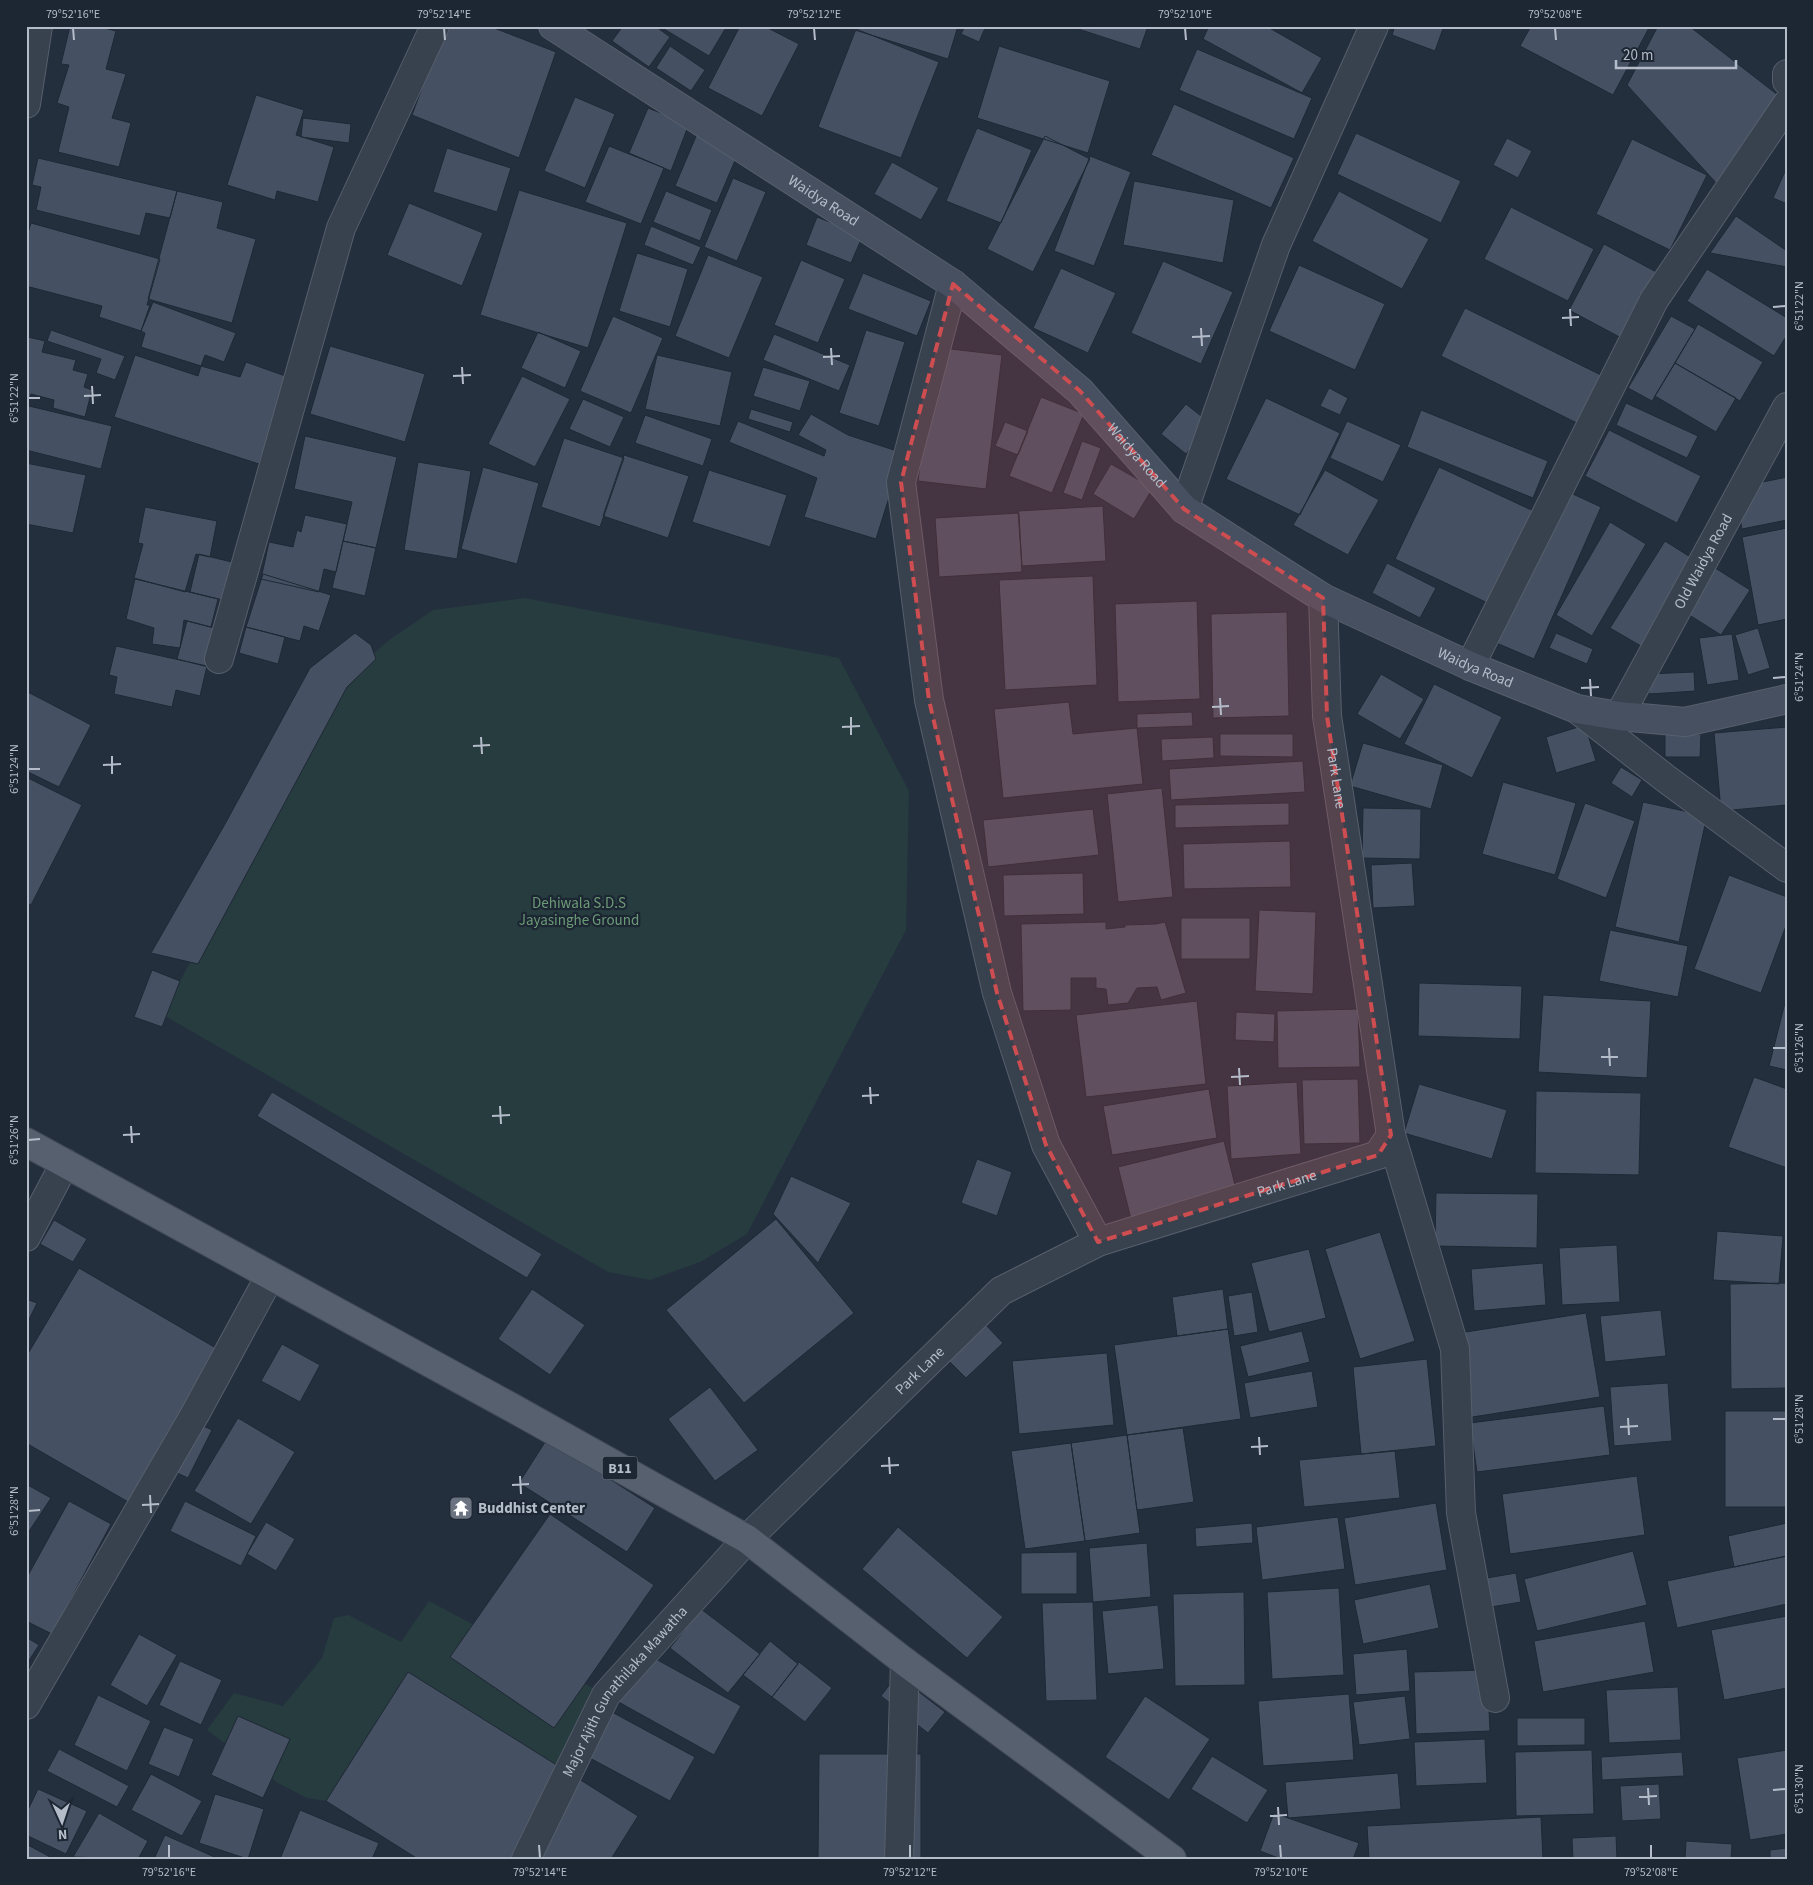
<svg xmlns="http://www.w3.org/2000/svg" width="1813" height="1885" font-family="'Source Sans 3',sans-serif">
<style>
.green{fill:#263c3f}
.building{fill:#455162;stroke:#1f2835}
.lines{fill:none;stroke-linecap:round;stroke-linejoin:round}
.street-casing{stroke:#565f6c;stroke-width:30}
.secondary-casing{stroke:#565f6c;stroke-width:30}
.primary-casing{stroke:#414a57;stroke-width:30}
.street{stroke:#38414e;stroke-width:28}
.secondary{stroke:#465061;stroke-width:28}
.primary{stroke:#56606e;stroke-width:28}
.marked{fill:#ce4d50;fill-opacity:0.2;stroke:#ce4d50;stroke-width:4;stroke-dasharray:10 6;stroke-linejoin:round}
.ticks{fill:none;stroke:#b4bcc9;stroke-width:2}
.labels{text-anchor:middle;stroke-width:4.5;stroke-linejoin:round;paint-order:stroke}
.shield{fill:#1d2633;stroke:#878f9c;stroke-width:1}
.shield-label{font-size:14px;font-weight:bold;fill:#b4bcc9}
.street-label{font-size:15px;fill:#b4bcc9;stroke:#1d2633}
.park-label{font-size:15px;fill:#6b9a76;stroke:#1d2633}
.poi-label{font-size:15px;font-weight:bold;fill:#b4bcc9;stroke:#1d2633;text-anchor:start}
.neatline{fill:none;stroke:#b4bcc9;stroke-width:2}
.ticks-label{font-size:12px;text-anchor:middle;fill:#b4bcc9}
</style>
<rect width="100%" height="100%" fill="#242f3e"/>
<path class="green" d="M525 598 839 658 909 791 906 930 747 1234 700 1262 650 1280 608 1272 160 1013 180 981 341 682 389 640 433 610Z
M429 1601 606 1695 555 1798 395 1702 326 1801 307 1798 278 1783 207 1730 234 1693 283 1706 322 1658 334 1618 348 1615 401 1642Z"/>
<path class="building" d="M70 26H96L116 31 106 69 126 74 112 118 131 123 119 167 58 152 69 107 57 103 69 65 61 64Z
M445 26H489L556 52 519 158 412 115Z
M623 26H655L670 37 649 67 612 41Z
M659 26H727L709 56Z
M740 26H764L799 44 762 116 708 88Z
M842 26H958L948 59Z
M965 26H986L979 42 961 34Z
M1069 26H1148L1140 49Z
M1209 26H1266L1322 58 1302 93 1203 39Z
M1395 26H1444L1435 51 1392 35Z
M1531 26H1650L1613 95 1520 46Z
M1658 26H1689L1779 96 1718 185 1627 85Z
M856 29 939 62 901 158 818 127Z
M670 46 705 70 691 91 656 68Z
M999 46 1110 81 1088 153 977 118Z
M1197 49 1312 98 1294 139 1179 90Z
M256 95 304 110 296 135 334 147 318 202 277 191 275 200 227 185Z
M575 97 615 114 585 188 544 171Z
M1174 104 1294 158 1271 208 1151 155Z
M648 108 689 124 671 171 629 153Z
M303 118 351 124 349 143 301 137Z
M977 128 1032 150 1001 223 946 201Z
M1356 133 1461 181 1441 223 1337 174Z
M697 134 739 151 717 203 675 186Z
M1045 136 1090 159 1033 272 987 249Z
M1507 138 1532 151 1518 178 1493 165Z
M1632 139 1707 175 1670 250 1596 214Z
M609 146 664 168 641 224 585 202Z
M447 148 511 168 497 212 433 192Z
M1090 156 1131 172 1094 266 1054 251Z
M38 158 177 191 170 218 146 213 140 236 36 210 41 187 32 185Z
M892 162 939 188 921 220 874 194Z
M1787 167V204L1773 198Z
M733 178 766 192 737 261 704 247Z
M1134 181 1234 200 1223 263 1123 245Z
M519 190 627 223 588 348 480 315Z
M177 191 223 202 217 228 256 239 232 323 148 299Z
M666 191 712 210 700 241 653 222Z
M1339 191 1429 239 1402 289 1312 241Z
M409 203 483 233 462 286 387 255Z
M1511 207 1594 249 1568 301 1484 259Z
M1736 216 1787 251V267L1710 253Z
M817 217 863 235 851 263 806 245Z
M31 223 160 259 147 305H150L141 331 99 317 102 306 26 286V239Z
M651 226 701 247 693 265 644 245Z
M1604 244 1662 275 1627 341 1569 310Z
M637 253 688 269 670 327 619 311Z
M708 255 763 277 729 358 675 336Z
M801 260 845 279 818 343 774 325Z
M1163 261 1233 292 1201 364 1131 333Z
M1299 265 1385 304 1355 370 1269 331Z
M1061 268 1116 293 1088 353 1033 328Z
M1707 269 1787 318V335L1774 356 1687 301Z
M863 273 931 301 917 336 848 309Z
M153 302 236 333 224 362 205 355 201 366 141 347 145 333 141 331Z
M1465 308 1607 378 1583 426 1441 356Z
M613 316 663 338 631 413 580 391Z
M1671 316 1695 329 1652 401 1628 388Z
M1698 324 1763 362 1740 401 1675 363Z
M51 330 125 356 115 380 96 373 101 359 47 341Z
M866 330 905 342 879 426 839 413Z
M26 332 29 333 28 337 45 341 42 352 76 360 73 370 88 374 84 387 92 390 85 417 53 408 54 400 31 394 28 403 26 402Z
M538 332 581 351 565 388 521 368Z
M774 334 850 365 839 391 763 360Z
M330 346 425 374 405 442 310 414Z
M934 347 1002 355 986 489 918 481Z
M135 355 198 376 201 366 240 377 246 362 288 377 259 464 114 417Z
M657 355 732 372 720 426 645 409Z
M1675 363 1736 398 1716 432 1655 396Z
M763 367 810 381 800 411 753 396Z
M522 376 570 399 535 467 488 444Z
M1329 388 1348 398 1340 415 1320 406Z
M1041 397 1084 414 1052 493 1009 476Z
M1266 398 1340 433 1300 515 1226 479Z
M583 399 624 417 610 447 569 429Z
M1626 403 1698 436 1687 458 1616 425Z
M1186 404 1211 424 1186 454 1161 434Z
M29 406 112 426 101 469 26 450V418Z
M751 409 793 422 790 432 748 419Z
M1421 410 1548 461 1533 498 1407 447Z
M811 414 848 435 903 453 876 539 804 517 817 478 729 442 738 421 824 456 826 450 798 435Z
M645 415 712 439 703 466 635 443Z
M1347 421 1401 445 1383 482 1330 458Z
M1005 422 1028 431 1018 455 995 446Z
M1609 430 1701 476 1677 523 1585 476Z
M305 436 397 457 376 548 343 541 352 502 294 489Z
M564 438 624 458 600 527 541 507Z
M1082 441 1101 448 1082 500 1063 493Z
M624 455 689 476 668 538 603 516Z
M418 462 471 471 457 559 404 550Z
M26 463 86 475 73 533 26 524Z
M1111 464 1153 488 1134 519 1093 494Z
M483 467 539 483 517 564 461 549Z
M1439 467 1540 514 1494 606 1395 559Z
M709 470 787 495 770 547 692 522Z
M1325 470 1379 500 1348 555 1293 525Z
M1787 477V520L1742 529 1734 488Z
M1562 489 1601 507 1534 659 1494 642Z
M1103 506 1106 561 1022 566 1018 511Z
M145 507 217 521 210 557 196 554 185 592 134 578 143 544 138 543Z
M1019 513 1022 572 939 577 935 518Z
M305 515 347 524 336 572 324 569 319 592 261 579 269 542 293 547 297 530 301 532Z
M1610 522 1646 544 1592 636 1556 615Z
M1787 528V619L1758 625 1742 537Z
M343 541 376 548 365 596 332 588Z
M1665 541 1695 560 1641 646 1610 628Z
M199 554 252 567 243 605 190 592Z
M1387 563 1436 588 1420 618 1372 593Z
M1712 566 1750 590 1721 635 1683 611Z
M263 574 331 595 319 631 304 626 300 641 246 627Z
M1093 576 1097 685 1005 690 999 580Z
M135 579 218 599 211 627 184 620 180 648 152 644 154 628 126 619Z
M1197 601 1200 699 1118 702 1115 604Z
M1287 612 1289 716 1213 718 1211 614Z
M187 621 222 630 212 668 177 659Z
M246 627 285 637 278 664 239 653Z
M1758 628 1770 668 1748 675 1735 635Z
M355 633 371 645 376 659 347 687 198 964 151 953 225 824 310 668Z
M1556 633 1593 649 1587 664 1549 648Z
M1732 634 1739 680 1707 685 1699 638Z
M116 646 207 666 200 696 176 690 172 707 114 694 117 677 109 675Z
M1694 672 1695 691 1649 694 1648 674Z
M1381 674 1424 699 1400 739 1357 714Z
M1434 684 1502 717 1472 778 1404 744Z
M26 691 91 725 59 787 26 771Z
M1069 702 1073 734 1137 728 1143 784 1003 798 994 709Z
M1192 712 1193 726 1137 728V714Z
M1585 725 1596 761 1556 773 1546 737Z
M1787 727V805L1721 811 1714 733Z
M1220 734H1293V757L1220 756Z
M1665 734H1701L1700 757H1665Z
M1213 737 1214 758 1162 761 1161 739Z
M1363 743 1443 765 1431 809 1350 786Z
M1303 761 1305 792 1171 800 1169 769Z
M1621 767 1642 780 1632 797 1611 783Z
M26 777 82 805 31 905 26 903Z
M1503 782 1576 803 1555 875 1482 854Z
M1162 788 1173 897 1118 902 1107 794Z
M1643 802 1707 816 1679 942 1615 927Z
M1289 803V825L1175 828V805Z
M1585 803 1635 821 1606 898 1557 879Z
M1363 808 1421 809 1420 859 1362 858Z
M1093 809 1099 855 988 867 983 820Z
M1290 841 1291 887 1184 889 1183 844Z
M1412 863 1415 906 1373 908 1371 865Z
M1083 873 1084 914 1004 916 1003 875Z
M1729 875 1787 897V923L1761 993 1694 969Z
M1259 910 1316 912 1313 994 1255 991Z
M1181 918H1250V959H1181Z
M1106 922V929L1125 927V925L1156 924 1165 922 1186 993 1161 1000 1157 987 1137 988 1128 1003 1108 1005 1106 989 1096 988V978H1071V1010L1023 1011 1021 924Z
M1610 930 1688 946 1678 997 1599 981Z
M152 970 180 981 162 1027 134 1017Z
M1419 983 1522 986 1520 1039 1418 1036Z
M1543 995 1651 1001 1647 1078 1538 1072Z
M1786 999H1787V1070L1769 1066Z
M1197 1001 1206 1084 1086 1097 1076 1015Z
M1358 1009 1360 1067 1278 1068 1277 1011Z
M1236 1012 1275 1014 1274 1042 1235 1040Z
M1754 1077 1787 1089V1168L1728 1147Z
M1358 1079 1360 1143 1304 1144 1302 1080Z
M1297 1082 1301 1154 1231 1159 1227 1086Z
M1419 1084 1507 1110 1492 1159 1404 1133Z
M1209 1089 1217 1138 1112 1155 1103 1106Z
M1536 1091 1641 1093 1639 1175 1535 1173Z
M272 1092 542 1254 527 1278 257 1116Z
M1224 1141 1237 1193 1131 1219 1118 1167Z
M977 1159 1012 1172 997 1216 961 1203Z
M791 1176 851 1203 818 1263 773 1214Z
M1436 1193 1538 1194 1537 1248 1435 1246Z
M776 1219 854 1313 744 1403 666 1310Z
M54 1220 87 1239 73 1262 40 1244Z
M1717 1231 1783 1236 1779 1284 1713 1280Z
M1380 1232 1415 1341 1360 1359 1325 1249Z
M1617 1245 1620 1302 1562 1305 1559 1248Z
M1309 1249 1326 1318 1269 1332 1251 1263Z
M1543 1263 1546 1305 1474 1311 1471 1269Z
M79 1268 221 1351 130 1503 26 1443V1357Z
M1787 1283V1388L1731 1389 1730 1284Z
M532 1289 585 1325 550 1375 498 1339Z
M1223 1289 1228 1329 1177 1336 1172 1297Z
M1252 1292 1258 1332 1234 1336 1228 1296Z
M26 1299 37 1303 26 1326Z
M1661 1310 1666 1356 1605 1362 1600 1316Z
M1586 1313 1600 1397 1466 1418 1453 1334Z
M982 1321 1003 1343 966 1378 945 1357Z
M1228 1329 1241 1419 1127 1435 1114 1345Z
M1302 1331 1310 1362 1248 1377 1240 1346Z
M282 1344 320 1365 300 1402 261 1381Z
M1107 1353 1114 1425 1019 1434 1012 1361Z
M1427 1359 1436 1446 1361 1454 1353 1367Z
M1312 1371 1318 1407 1250 1418 1244 1383Z
M1668 1383 1672 1441 1614 1446 1610 1387Z
M710 1387 758 1450 715 1481 668 1419Z
M1604 1406 1610 1455 1477 1472 1470 1423Z
M1725 1411H1787V1507H1725Z
M184 1417 212 1430 188 1478 160 1465Z
M238 1418 295 1452 251 1524 194 1491Z
M1183 1428 1194 1502 1137 1510 1127 1435Z
M1127 1435 1140 1533 1085 1541 1071 1443Z
M547 1439 655 1508 627 1552 519 1483Z
M1071 1443 1085 1541 1025 1549 1011 1451Z
M1395 1451 1400 1498 1304 1507 1299 1460Z
M1637 1476 1645 1535 1510 1554 1502 1494Z
M26 1484 51 1498 26 1536Z
M69 1501 111 1524 52 1634 26 1621V1579Z
M185 1501 256 1536 241 1566 170 1531Z
M1436 1503 1447 1570 1355 1585 1344 1518Z
M550 1514 654 1585 554 1728 450 1657Z
M1338 1517 1345 1569 1262 1580 1256 1527Z
M266 1522 295 1539 276 1571 247 1554Z
M1252 1523 1253 1543 1196 1547 1195 1528Z
M1787 1523V1556L1734 1567 1728 1536Z
M898 1527 1003 1617 967 1658 862 1569Z
M1147 1543 1151 1597 1093 1602 1089 1548Z
M1633 1551 1647 1605 1537 1631 1524 1579Z
M1077 1552V1594H1021V1553Z
M1787 1556V1604L1677 1628 1667 1581Z
M1516 1573 1521 1602 1491 1607 1487 1578Z
M1430 1584 1439 1628 1363 1644 1354 1600Z
M1339 1588 1344 1675 1272 1679 1267 1592Z
M1244 1592 1245 1685 1175 1686 1173 1594Z
M1093 1602 1097 1700 1046 1701 1042 1603Z
M1158 1605 1164 1669 1108 1674 1102 1611Z
M701 1609 760 1654 728 1693 670 1648Z
M1787 1616V1688L1724 1700 1711 1630Z
M1645 1621 1654 1672 1543 1692 1534 1641Z
M139 1634 177 1655 147 1706 110 1685Z
M26 1637 39 1645 26 1665Z
M770 1641 798 1664 772 1697 743 1675Z
M634 1647 741 1706 714 1755 606 1695Z
M1407 1649 1410 1691 1356 1695 1353 1654Z
M180 1661 222 1680 201 1725 159 1705Z
M799 1662 832 1688 805 1722 772 1697Z
M1487 1670 1490 1731 1416 1734 1414 1672Z
M408 1672 638 1816 611 1859H418L326 1801Z
M897 1675 945 1712 928 1733 881 1696Z
M1678 1687 1681 1740 1609 1743 1606 1690Z
M1349 1694 1354 1760 1263 1766 1258 1701Z
M98 1695 151 1721 127 1771 74 1745Z
M1145 1696 1210 1739 1169 1800 1105 1757Z
M1405 1696 1410 1739 1359 1745 1353 1702Z
M597 1704 695 1757 670 1801 573 1749Z
M238 1716 290 1739 263 1798 211 1775Z
M1517 1718H1585V1745L1517 1746Z
M164 1727 194 1739 179 1777 148 1764Z
M1485 1739 1487 1783 1416 1786 1414 1742Z
M59 1749 129 1786 117 1807 47 1771Z
M1592 1750 1594 1814 1516 1816 1515 1752Z
M1787 1750V1834L1750 1840 1737 1758Z
M1682 1752 1684 1776 1602 1780 1601 1757Z
M819 1754H921V1859H818Z
M1212 1756 1268 1790 1247 1823 1191 1789Z
M1398 1773 1401 1809 1288 1818 1285 1782Z
M151 1774 202 1801 182 1836 131 1810Z
M1659 1784 1661 1819 1622 1821 1620 1786Z
M38 1789 87 1811 66 1854 26 1835V1814Z
M215 1794 264 1809 248 1859 199 1843Z
M300 1810 379 1843 372 1859H280Z
M99 1813 148 1841 138 1859 73 1857Z
M1274 1813 1359 1843 1353 1859H1281L1260 1851Z
M1541 1817 1543 1859H1369L1367 1826Z
M165 1835 219 1859H154Z
M1616 1836 1617 1859H1573L1572 1838Z
M1686 1841 1732 1844 1731 1859H1685Z
M26 1844 54 1859H26Z
M1787 1848V1859H1770V1850Z"/>
<g class="lines">
<g class="street-casing">
<g id="street">
<path d="M1787 74V81"/>
<path d="M26 104 38 26"/>
<path d="M953 284 901 482 929 700 997 993 1046 1145 1098 1242"/>
<path d="M1184 509 1276 245 1374 26"/>
<path id="s1" d="M1323 598 1327 716 1391 1135 1455 1349 1461 1513 1495 1698"/>
<path d="M219 659 341 228 435 26"/>
<path d="M1470 666 1654 300 1787 104"/>
<path d="M1577 709 1665 778 1787 868"/>
<path id="s2" d="M1619 716 1787 407"/>
<path d="M26 1237 65 1163"/>
<path d="M26 1705 195 1414 270 1276"/>
<path id="s3" d="M526 1859 606 1695 747 1539 1001 1291 1098 1242 1378 1155 1391 1135"/>
<path d="M899 1859 905 1662"/>
</g>
</g>
<g class="secondary-casing">
<g id="secondary">
<path id="s4" d="M553 26 953 284 1080 391 1184 509 1323 598 1470 666 1577 709 1619 716 1685 722 1787 699"/>
</g>
</g>
<g class="primary-casing">
<path id="primary" d="M26 1142 509 1406 747 1539 905 1662 1172 1859"/>
</g>
<use href="#street" class="street"/>
<use href="#secondary" class="secondary"/>
<use href="#primary" class="primary"/>
</g>
<path class="marked" d="M953 284 1080 391 1184 509 1323 598 1327 716 1391 1135 1378 1155 1098 1242 1046 1145 997 993 929 700 901 482Z"/>
<path class="ticks" d="M73 28 74 40M444 28 445 40M814 28 815 40M1185 28 1186 40M1555 28 1556 40M1773 307 1786 306M1570 309 1571 326M1562 318 1579 317M1201 328 1202 346M1192 337 1210 336M831 348 832 365M823 357 840 356M462 367 463 384M453 376 471 375M92 386 93 404M84 396 101 395M28 398H40M1773 678 1786 677M1590 679 1591 696M1581 688 1599 687M1220 698 1221 715M1212 707 1229 706M851 717V735M842 727 860 726M481 737 482 754M473 746 490 745M112 756V774M103 765 121 764M28 769H40M1609 1048 1610 1066M1773 1048H1786M1601 1057H1618M1239 1068 1240 1085M1231 1077 1249 1076M870 1087 871 1104M862 1096 879 1095M500 1106 501 1124M492 1116 510 1115M131 1126 132 1143M123 1135 140 1134M28 1140 40 1139M1628 1418 1629 1435M1773 1419H1786M1620 1427 1638 1426M1259 1437 1260 1455M1251 1447 1268 1446M889 1457 890 1474M881 1466 899 1465M520 1476 521 1494M512 1485 529 1484M150 1495 151 1513M142 1505 159 1504M28 1511 40 1510M1648 1788 1649 1805M1773 1790 1786 1789M1639 1797 1657 1796M1278 1807 1279 1825M1270 1816 1287 1815M169 1845V1858M539 1845 540 1858M910 1845V1858M1280 1845 1281 1858M1651 1845V1858"/>
<defs>
<g id="temple-square" transform="scale(1.25)"><rect x="-9" y="-9" width="18" height="18" rx="4" fill="#6b7280" stroke="#1d2633"/><path d="M0-6L5-2H3V0L6.5 2.5H4V6H1.5V3h-3V6H-4V2.5H-6.5L-3 0V-2H-5Z" fill="#fff"/></g>
</defs>
<g fill-rule="evenodd">
<use href="#temple-square" x="461" y="1508"/>
</g>
<g class="labels">
<rect class="shield" x="602.5" y="1456.5" width="35" height="23" rx="4"/>
<g class="shield-label">
<text x="620" y="1473">B11</text>
</g>
<g class="street-label">
<text dy="5" stroke="none"><textPath href="#s4" startOffset="322">Waidya Road</textPath></text>
<text dy="5" stroke="none"><textPath href="#s4" startOffset="728">Waidya Road</textPath></text>
<text dy="5" stroke="none"><textPath href="#s2" startOffset="176">Old Waidya Road</textPath></text>
<text dy="5" stroke="none"><textPath href="#s4" startOffset="1132">Waidya Road</textPath></text>
<text dy="5" stroke="none"><textPath href="#s1" startOffset="181">Park Lane</textPath></text>
<text dy="5" stroke="none"><textPath href="#s3" startOffset="1054">Park Lane</textPath></text>
<text dy="5" stroke="none"><textPath href="#s3" startOffset="634">Park Lane</textPath></text>
<text dy="5" stroke="none"><textPath href="#s3" startOffset="196">Major Ajith Gunathilaka Mawatha</textPath></text>
</g>
<g class="park-label">
<text x="579" y="908">Dehiwala S.D.S<tspan x="579" dy="17">Jayasinghe Ground</tspan></text>
</g>
<g class="poi-label">
<text x="478" y="1513">Buddhist Center</text>
</g>
</g>
<rect width="1813" height="1885" fill="none" stroke="#1d2633" stroke-width="55"/>
<g transform="translate(62 1822) rotate(177)" stroke="#1d2633" stroke-width="4" paint-order="stroke">
<path d="M0-4L9 19L0 12L-9 19Z" fill="#b4bcc9"/>
<text y="-8" font-size="14" font-weight="bold" text-anchor="middle" fill="#b4bcc9">N</text>
</g>
<path d="M1616 60v8h120v-8" fill="none" stroke="#b4bcc9" stroke-width="2.5"/>
<text x="1623" y="60" font-size="15" fill="#b4bcc9" stroke="#1d2633" stroke-width="4" paint-order="stroke">20 m</text>
<rect x="28" y="28" width="1758" height="1830" class="neatline"/>
<g class="ticks-label">
<text x="73" y="18">79°52'16"E</text>
<text x="444" y="18">79°52'14"E</text>
<text x="814" y="18">79°52'12"E</text>
<text x="1185" y="18">79°52'10"E</text>
<text x="1555" y="18">79°52'08"E</text>
<text transform="translate(1799 306) rotate(-90)" y="4">6°51'22"N</text>
<text transform="translate(14 398) rotate(-90)" y="4">6°51'22"N</text>
<text transform="translate(1799 677) rotate(-90)" y="4">6°51'24"N</text>
<text transform="translate(14 769) rotate(-90)" y="4">6°51'24"N</text>
<text transform="translate(1799 1048) rotate(-90)" y="4">6°51'26"N</text>
<text transform="translate(14 1140) rotate(-90)" y="4">6°51'26"N</text>
<text transform="translate(1799 1419) rotate(-90)" y="4">6°51'28"N</text>
<text transform="translate(14 1511) rotate(-90)" y="4">6°51'28"N</text>
<text transform="translate(1799 1789) rotate(-90)" y="4">6°51'30"N</text>
<text x="169" y="1876">79°52'16"E</text>
<text x="540" y="1876">79°52'14"E</text>
<text x="910" y="1876">79°52'12"E</text>
<text x="1281" y="1876">79°52'10"E</text>
<text x="1651" y="1876">79°52'08"E</text>
</g>
</svg>
